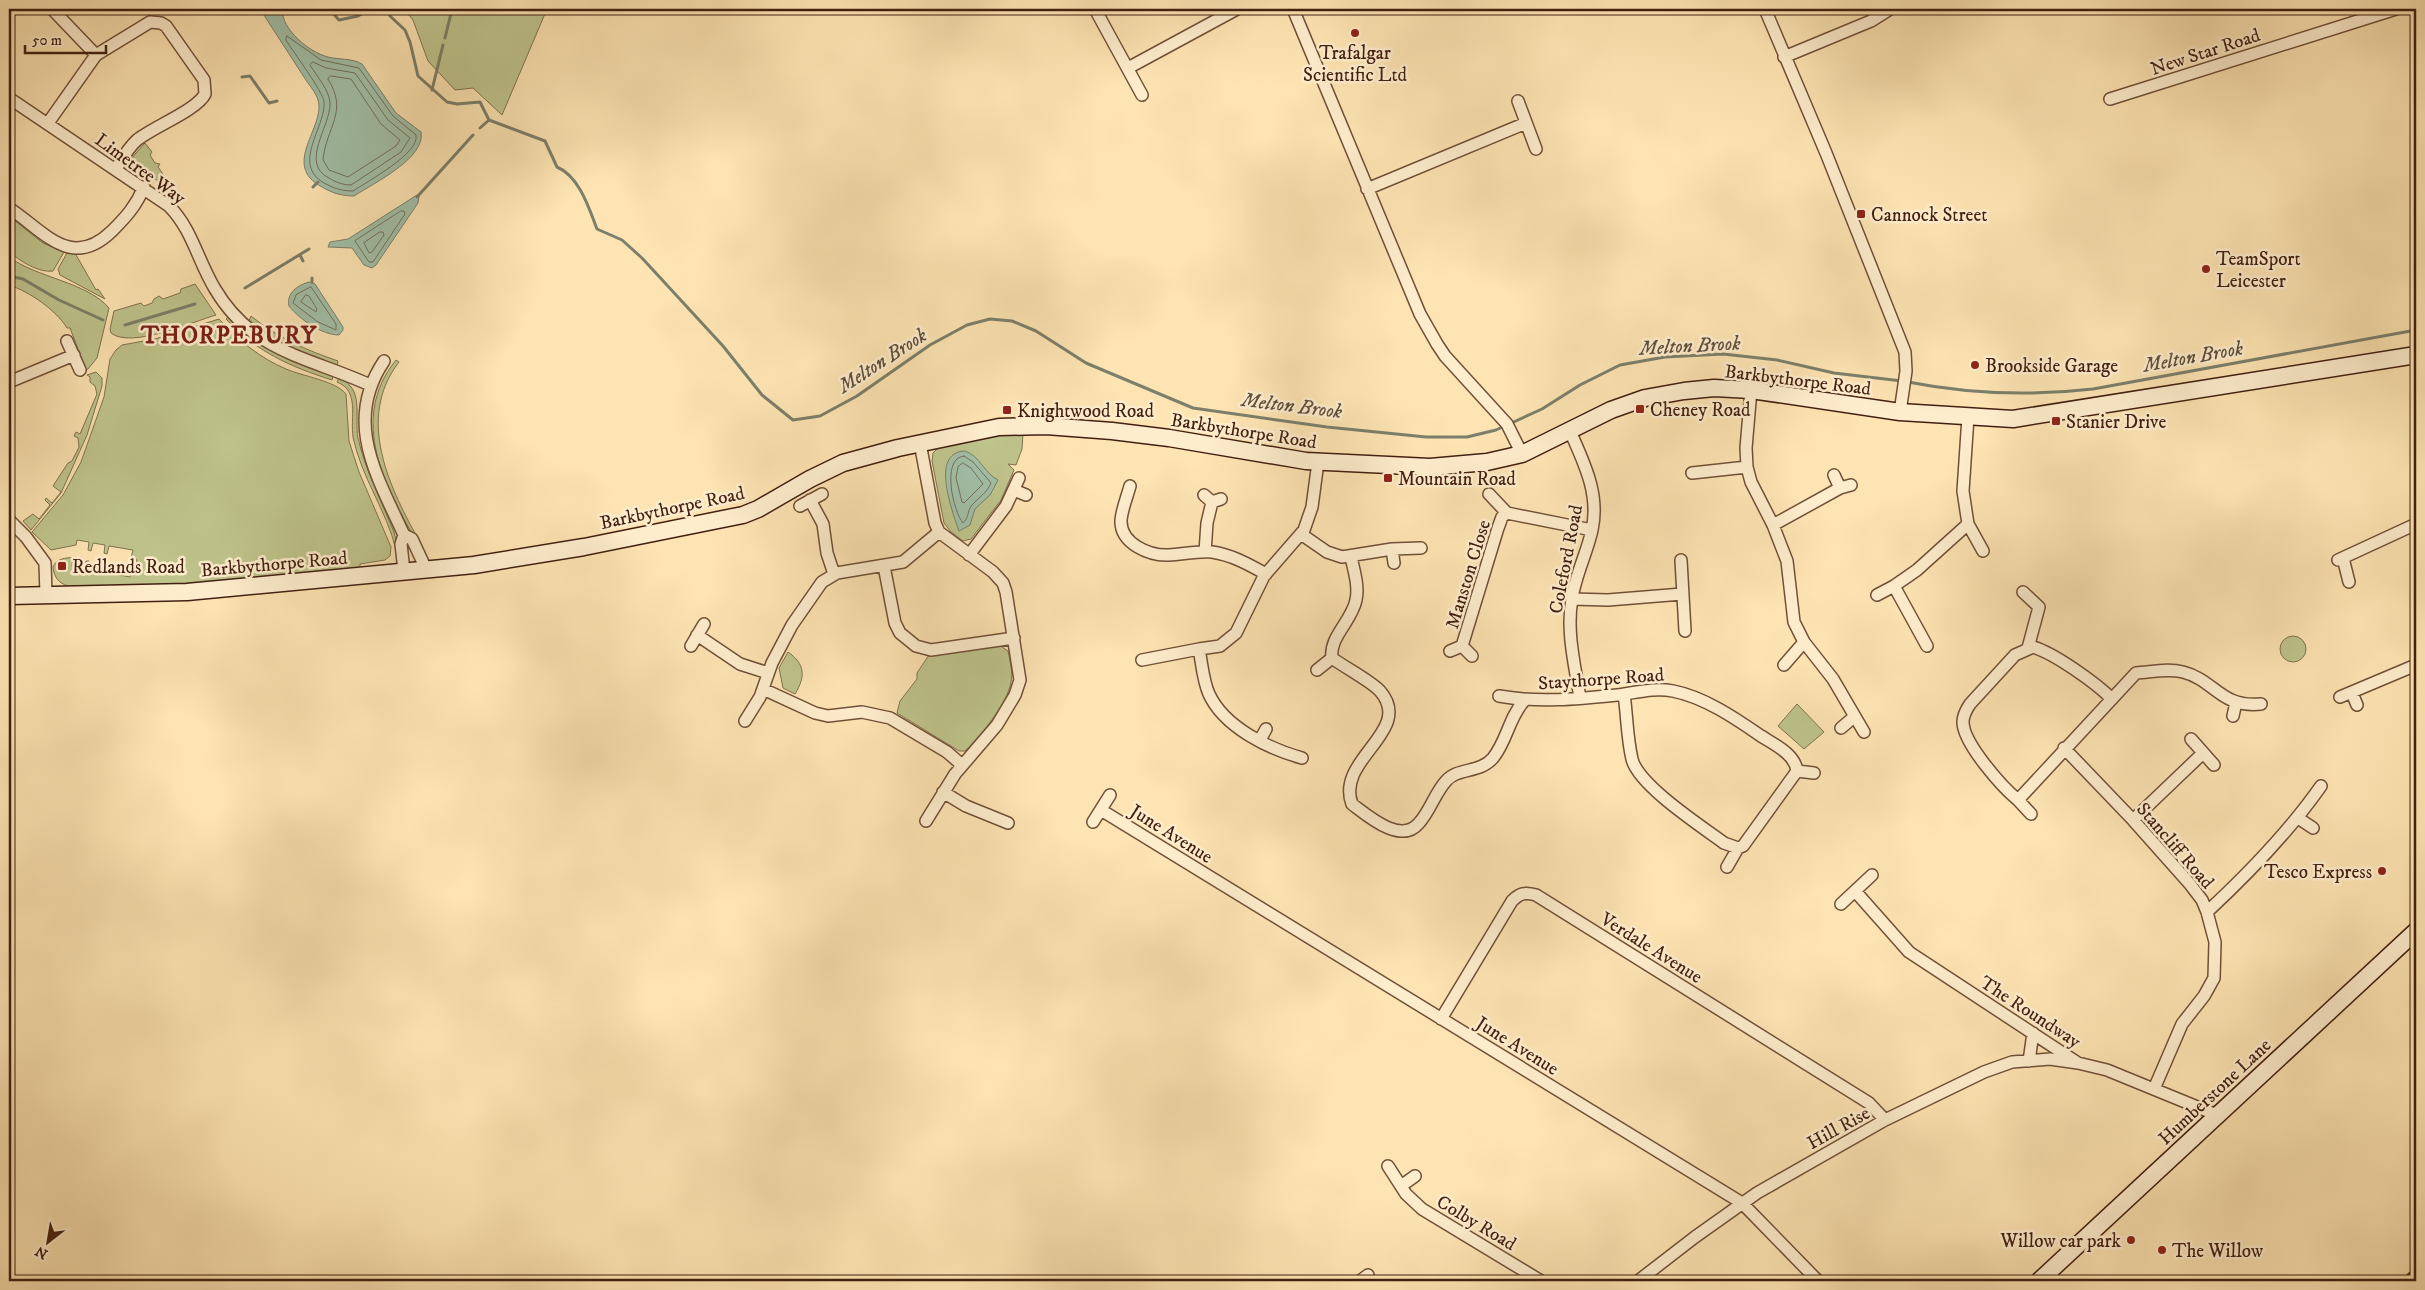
<svg xmlns="http://www.w3.org/2000/svg" width="2425" height="1290" font-family="'IM FELL DW Pica',serif">
<style>
.green{fill:#bfc48c;stroke:#80724e}
.water{fill:#a1bfa7;stroke:#7b7f6b}
.lines{fill:none;stroke-linecap:round;stroke-linejoin:round}
.shore{stroke:#726f5c;stroke-width:1}
.stream{stroke:#7b7f6b;stroke-width:3}
.street-casing{stroke:#715039;stroke-width:14}
.secondary-casing{stroke:#421f11;stroke-width:19}
.street{stroke:#feedcd;stroke-width:11}
.secondary{stroke:#feedcd;stroke-width:16}
.rail-casing{stroke:#421f11;stroke-width:5}
.rail{stroke:#feedcd;stroke-width:3;stroke-dasharray:9;stroke-linecap:butt}
.poi-dot{fill:#8f2418;stroke:#feedcd;stroke-width:2}
.labels{text-anchor:middle;stroke-width:5;stroke-linejoin:round;paint-order:stroke}
.street-label{font-size:19px;fill:#421f11;stroke:#feedcd}
.poi-label{font-size:19px;fill:#421f11;stroke:#feedcd;text-anchor:start}
.water-label{font-size:20px;font-style:italic;fill:#5e4f3e;stroke:#feedcd}
.district-label{font-size:24px;font-weight:bold;letter-spacing:1px;fill:#7a1f14;stroke:#feedcd}
</style>
<rect width="100%" height="100%" fill="#fde4b2"/>
<filter id="stains"><feTurbulence type="fractalNoise" baseFrequency=".004" numOctaves="4"/><feColorMatrix values="0 0 0 0 .2 0 0 0 0 .09 0 0 0 0 .02 0 0 0 .5 -.17"/></filter>
<radialGradient id="worn" r=".72"><stop offset=".6" stop-color="#630" stop-opacity="0"/><stop offset="1" stop-color="#630" stop-opacity=".3"/></radialGradient>
<path class="green" d="M404 9H547L502 115 473 88 455 90 428 61 413 20Z
M145 143 152 152 150 155 155 163 160 164 158 167 167 180 172 181 170 189 129 161Z
M9 216 43 243 64 252 53 271C39 273 19 261 9 251Z
M67 253H75L96 290 98 289 105 299 60 275 58 269Z
M9 257C37 278 87 282 109 308L97 358 88 369 86 370 70 328H67C56 310 30 292 9 285Z
M195 284 216 315C192 322 131 349 111 333L110 329 114 311 141 303 144 306 152 303 154 299 159 296 163 299 180 293 181 289Z
M229 316C262 348 290 361 333 376L332 380C291 367 255 351 226 319Z
M251 316C278 338 306 350 338 361L337 365C304 354 275 343 249 321Z
M219 319C238 340 260 358 286 369 302 376 336 381 346 394L349 441 359 472 391 547 390 556 385 560 360 564V568L178 587H72C61 585 54 579 53 567 56 559 66 557 74 558L72 566 85 568 86 561H89L88 569 100 571 102 564H105L104 572 130 577 131 568 136 569 137 560 131 558 133 550 109 546 107 554 104 553 105 545 93 543 91 551 88 550 89 542 77 540 76 545 51 550 32 532 63 495 81 462 104 397 110 359 116 350 122 345 155 339Z
M396 360 399 362C355 419 390 489 421 544L419 545C385 489 348 419 396 360Z
M96 372 102 378V386L87 435 61 493 31 530 23 521 33 514 39 519 50 505 45 500 46 498 52 503 61 492 53 486 68 463 72 461 79 447 78 438 74 436 76 432 80 434 97 394 95 386 90 382V377L87 375Z
M339 378C365 389 354 415 358 438 365 470 382 502 394 532L397 544 396 550C387 511 361 477 353 437 350 418 360 391 337 382Z
M1023 433 1022 449 1016 465 1008 464 1014 470 1001 500 971 539 963 541 951 532 944 523 932 461 933 453 938 448 992 436Z
M2280 649a13 13 0 1 1 26 0a13 13 0 1 1-26 0Z
M999 645 1008 651C1010 661 1013 672 1011 682 1007 705 981 735 965 751H959L897 713 900 701 917 679V673L929 655Z
M788 652C805 664 806 676 795 694L783 688 779 668Z
M1797 704 1824 732 1804 749 1778 726Z"/>
<path class="water" d="M260 9H282C282 30 309 52 328 57 340 60 352 58 362 64L396 113 421 132C426 158 374 183 354 196 342 196 332 193 322 187 280 165 326 127 318 100 316 92 308 84 304 77 289 54 275 32 260 9Z
M417 195 419 196 418 203 376 265 372 268 364 265 352 248 328 247 330 242 348 239Z
M309 282 315 284 343 327V330L339 335C322 335 299 319 289 306 286 293 298 285 309 282Z
M965 451C980 456 984 473 998 480L990 495 975 509 970 525 959 531C953 513 929 452 965 451Z"/>
<g class="lines">
<path class="shore" d="M287 36 321 60 359 68 393 116 416 135C420 153 368 181 353 191 342 191 333 188 324 183 291 164 326 127 324 102 323 91 293 52 286 40Z
M313 62 326 68 355 73 388 120 410 138 401 152 351 185C343 185 335 182 329 178 299 163 331 126 330 103 329 89 317 77 310 65Z
M331 76 351 79 381 124 400 140 396 146 348 177 329 170 323 160C326 127 349 112 328 79Z
M401 211H404L405 214 373 262H369L355 241Z
M380 232H383L384 235 372 252 369 253 364 243Z
M311 287 336 324V330L318 322 293 303 296 295Z
M306 295 309 296 317 309 316 312 301 302Z
M964 456 973 462 991 483C987 493 979 497 972 505 967 511 969 518 963 523 954 513 940 458 964 456Z
M963 463 971 468 983 484 964 503 962 502 956 478 958 467Z"/>
<path class="stream" d="M329 9 339 20 358 16 370 9
M387 9 390 16 405 30 410 42 418 76 447 102 457 104 480 102 489 120 545 141 557 167C579 176 589 208 597 229L622 240 642 258 723 346 762 395 793 420 820 416 857 396 930 345 967 325 990 319 1012 321 1036 331 1086 363 1193 408 1327 427 1426 437H1467L1496 430 1542 409 1580 385 1620 365 1665 357 1723 354 1777 360 1834 373 1902 381
M445 38 452 9
M242 77 250 76 269 103 277 101
M432 90 443 45
M480 128 489 120
M313 187 318 182
M417 197 473 135
M300 255 303 261
M9 276 23 279 59 300 103 320
M312 278V282
M245 288 309 249
M125 325 195 304
M1908 382C1969 394 2032 396 2093 389L2416 330"/>
<g class="street-casing">
<path id="street" d="M52 9 96 55
M1095 9 1142 95
M1293 9 1420 314 1437 344 1445 356 1507 424 1522 454
M1765 9 1826 153 1905 352 1906 371 1900 412
M1784 57 1871 21 1890 9
M1128 68 1237 9
M9 98 169 206C192 229 198 261 215 289 253 353 309 357 370 385
M2110 99 2396 9
M1518 101 1536 149
M48 123 96 55 150 22 161 23 166 26 204 80 205 94C197 110 153 127 137 140 128 148 122 159 116 169
M1367 189 1526 123
M9 208C44 231 71 271 112 231 126 217 136 206 144 187
M67 341 80 370
M384 361C343 422 377 476 404 535L412 539 426 569
M9 382 74 355
M1751 390 1746 448 1747 467 1751 482 1773 525 1787 561 1794 622 1804 642 1833 679 1864 732
M1570 431C1584 463 1600 494 1592 530 1587 553 1575 576 1572 599 1566 631 1575 666 1580 698
M920 443 935 523 939 532 993 572 1003 583 1006 592 1020 680 1015 695 997 725 955 774 926 821
M1692 473 1747 467
M1834 475 1840 488
M1130 486C1127 497 1122 509 1121 520 1120 544 1150 556 1169 555 1184 554 1198 551 1212 552 1232 555 1248 564 1266 574
M1014 490 1026 495
M1489 494 1507 513 1592 530
M1204 495 1212 502 1221 499
M810 500 823 524 827 553 834 574
M800 506 822 494
M9 520 26 537 45 563 46 595
M1968 524 1983 551
M1773 525 1840 488 1851 485
M1301 534 1327 552 1342 557 1392 549 1421 548
M404 535 401 544 404 571
M1392 549 1394 563
M1205 552 1207 523 1212 502
M969 555 1006 506 1019 478
M1351 557C1354 571 1359 586 1356 600 1352 621 1329 637 1332 658 1344 667 1371 681 1380 691 1415 731 1335 759 1352 804 1368 816 1401 845 1419 823 1430 811 1435 793 1446 781 1458 767 1479 774 1493 758 1507 741 1509 717 1524 701
M2343 558 2349 582
M1681 560 1685 631
M2338 560 2416 524
M884 566 895 623 900 633 916 646 931 650 1014 638
M2023 592 2039 607 2028 648
M1877 595 1894 586
M1572 599 1608 600 1682 594
M697 635 740 664 768 673
M691 646 704 624
M1462 646 1498 528 1502 517 1507 513
M1927 646 1894 586 1917 570 1968 524 1963 491 1968 417
M1450 651 1462 646 1472 656
M1142 660 1199 649
M1784 665 1804 642
M1317 670 1332 658
M763 689 815 713 828 716 862 712 890 718 947 752 962 765
M2352 693 2357 705
M1624 694C1627 715 1627 738 1632 759 1638 785 1701 826 1724 843L1738 848 1743 846 1797 771 1814 773
M1499 696C1538 703 1578 699 1617 695 1635 693 1654 687 1673 691 1704 697 1735 718 1761 736 1775 745 1795 754 1797 771
M2340 697 2416 665
M2112 699C2096 683 2054 653 2033 647L2015 655 1970 704C1966 710 1963 715 1963 722 1963 743 2002 787 2018 800L2136 673C2152 672 2168 668 2183 672 2215 680 2220 708 2261 704
M2233 716 2236 702
M745 721 760 697 772 663 792 625 822 582 837 573 903 562 939 532
M1841 728 1854 717
M2191 739 2214 765
M1260 740 1266 729
M2064 748 2133 820 2189 883 2202 900 2207 912 2215 942 2214 978 2204 996 2182 1024 2154 1089
M1302 758C1269 749 1224 727 1209 694 1203 681 1202 664 1199 649L1220 646 1236 633 1264 576 1304 530 1312 507 1318 462
M943 792 966 806 1008 823
M2018 800 2031 814
M1101 810 1742 1203 1818 1281
M2298 818 2313 828
M2133 820 2202 754
M1093 822 1110 795
M1727 867 1738 848
M1855 891 1909 952 2078 1063 2107 1070 2217 1115
M1841 904 1872 875
M2207 912C2249 873 2288 833 2321 786
M1441 1019 1512 901C1520 893 1525 892 1536 895L1869 1103 1885 1120
M2029 1061 2033 1033
M1388 1166 1406 1194 1422 1209 1541 1281
M1401 1186 1415 1176
M1360 1281 1368 1275
M1638 1281 1695 1237 1757 1193 1885 1120 1984 1072 2012 1062 2050 1059 2078 1063"/>
</g>
<g class="secondary-casing">
<path id="secondary" d="M9 596 187 592 474 565 584 547 743 515 758 509 810 479 843 463 898 448 999 427 1046 426 1112 431 1169 438 1306 461 1430 467 1487 462 1522 454 1611 410 1645 398 1684 391 1714 388 1751 390 1900 412 2013 419 2416 355
M2039 1281 2416 931"/>
</g>
<use href="#street" class="street"/>
<use href="#secondary" class="secondary"/>
<g class="rail-casing">
<path id="rail" d="M2402 1281 2416 1270"/>
</g>
<use href="#rail" class="rail"/>
</g>
<g class="poi-dot">
<circle cx="1355" cy="33" r="5"/>
<rect x="1856" y="209" width="10" height="10" rx="2.5"/>
<circle cx="2206" cy="269" r="5"/>
<circle cx="1975" cy="365" r="5"/>
<rect x="1635" y="404" width="10" height="10" rx="2.5"/>
<rect x="1002" y="405" width="10" height="10" rx="2.5"/>
<rect x="2051" y="416" width="10" height="10" rx="2.5"/>
<rect x="1383" y="473" width="10" height="10" rx="2.5"/>
<rect x="57" y="561" width="10" height="10" rx="2.5"/>
<circle cx="2382" cy="871" r="5"/>
<circle cx="2131" cy="1240" r="5"/>
<circle cx="2162" cy="1250" r="5"/>
</g>
<g class="labels">
<g class="street-label">
<text transform="translate(2205 51) rotate(-18)" y="7">New Star Road</text>
<text transform="translate(141 168) rotate(36)" y="7">Limetree Way</text>
<text transform="translate(1798 379) rotate(7)" y="7">Barkbythorpe Road</text>
<text transform="translate(1244 430) rotate(9)" y="7">Barkbythorpe Road</text>
<text transform="translate(672 507) rotate(-12)" y="7">Barkbythorpe Road</text>
<text transform="translate(1565 559) rotate(-79)" y="7">Coleford Road</text>
<text transform="translate(274 563) rotate(-5)" y="7">Barkbythorpe Road</text>
<text transform="translate(1467 574) rotate(-73)" y="7">Manston Close</text>
<text transform="translate(1601 678) rotate(-4)" y="7">Staythorpe Road</text>
<text transform="translate(1172 833) rotate(32)" y="7">June Avenue</text>
<text transform="translate(2176 845) rotate(49)" y="7">Stancliff Road</text>
<text transform="translate(1652 947) rotate(32)" y="7">Verdale Avenue</text>
<text transform="translate(2031 1011) rotate(33)" y="7">The Roundway</text>
<text transform="translate(1518 1045) rotate(32)" y="7">June Avenue</text>
<text transform="translate(2214 1091) rotate(-43)" y="7">Humberstone Lane</text>
<text transform="translate(1838 1127) rotate(-29)" y="7">Hill Rise</text>
<text transform="translate(1477 1222) rotate(31)" y="7">Colby Road</text>
</g>
<g class="poi-label">
<text x="1355" y="59" text-anchor="middle">Trafalgar<tspan x="1355" dy="22">Scientific Ltd</tspan></text>
<text x="1871" y="221">Cannock Street</text>
<text x="2216" y="265">TeamSport<tspan x="2216" dy="22">Leicester</tspan></text>
<text x="1985" y="372">Brookside Garage</text>
<text x="1650" y="416">Cheney Road</text>
<text x="1017" y="417">Knightwood Road</text>
<text x="2066" y="428">Stanier Drive</text>
<text x="1398" y="485">Mountain Road</text>
<text x="72" y="573">Redlands Road</text>
<text x="2372" y="878" text-anchor="end">Tesco Express</text>
<text x="2121" y="1247" text-anchor="end">Willow car park</text>
<text x="2172" y="1257">The Willow</text>
</g>
<g class="water-label">
<text transform="translate(1690 345) rotate(-3)" y="7">Melton Brook</text>
<text transform="translate(2193 356) rotate(-10)" y="7">Melton Brook</text>
<text transform="translate(882 360) rotate(-33)" y="7">Melton Brook</text>
<text transform="translate(1292 405) rotate(7)" y="7">Melton Brook</text>
</g>
<g class="district-label">
<text x="229" y="343">THORPEBURY</text>
</g>
</g>
<rect width="2425" height="1290" fill="none" stroke="#fde4b2" stroke-width="30"/>
<rect x="10" y="10" width="2405" height="1270" fill="none" stroke="#421f11" stroke-width="2.5"/>
<rect x="15" y="15" width="2395" height="1260" fill="none" stroke="#421f11"/>
<g transform="translate(48 1242) rotate(211)" stroke="#feedcd" stroke-width="4" paint-order="stroke">
<path d="M0-4L9 19L0 12L-9 19Z" fill="#421f11"/>
<text y="-8" font-size="14" font-weight="bold" text-anchor="middle" fill="#421f11">N</text>
</g>
<path d="M25 45v8h81v-8" fill="none" stroke="#421f11" stroke-width="2.5"/>
<text x="32" y="45" font-size="15" fill="#421f11" stroke="#feedcd" stroke-width="4" paint-order="stroke">50 m</text>
<rect width="100%" height="100%" filter="url(#stains)"/>
<rect width="100%" height="100%" fill="url(#worn)"/>
</svg>
